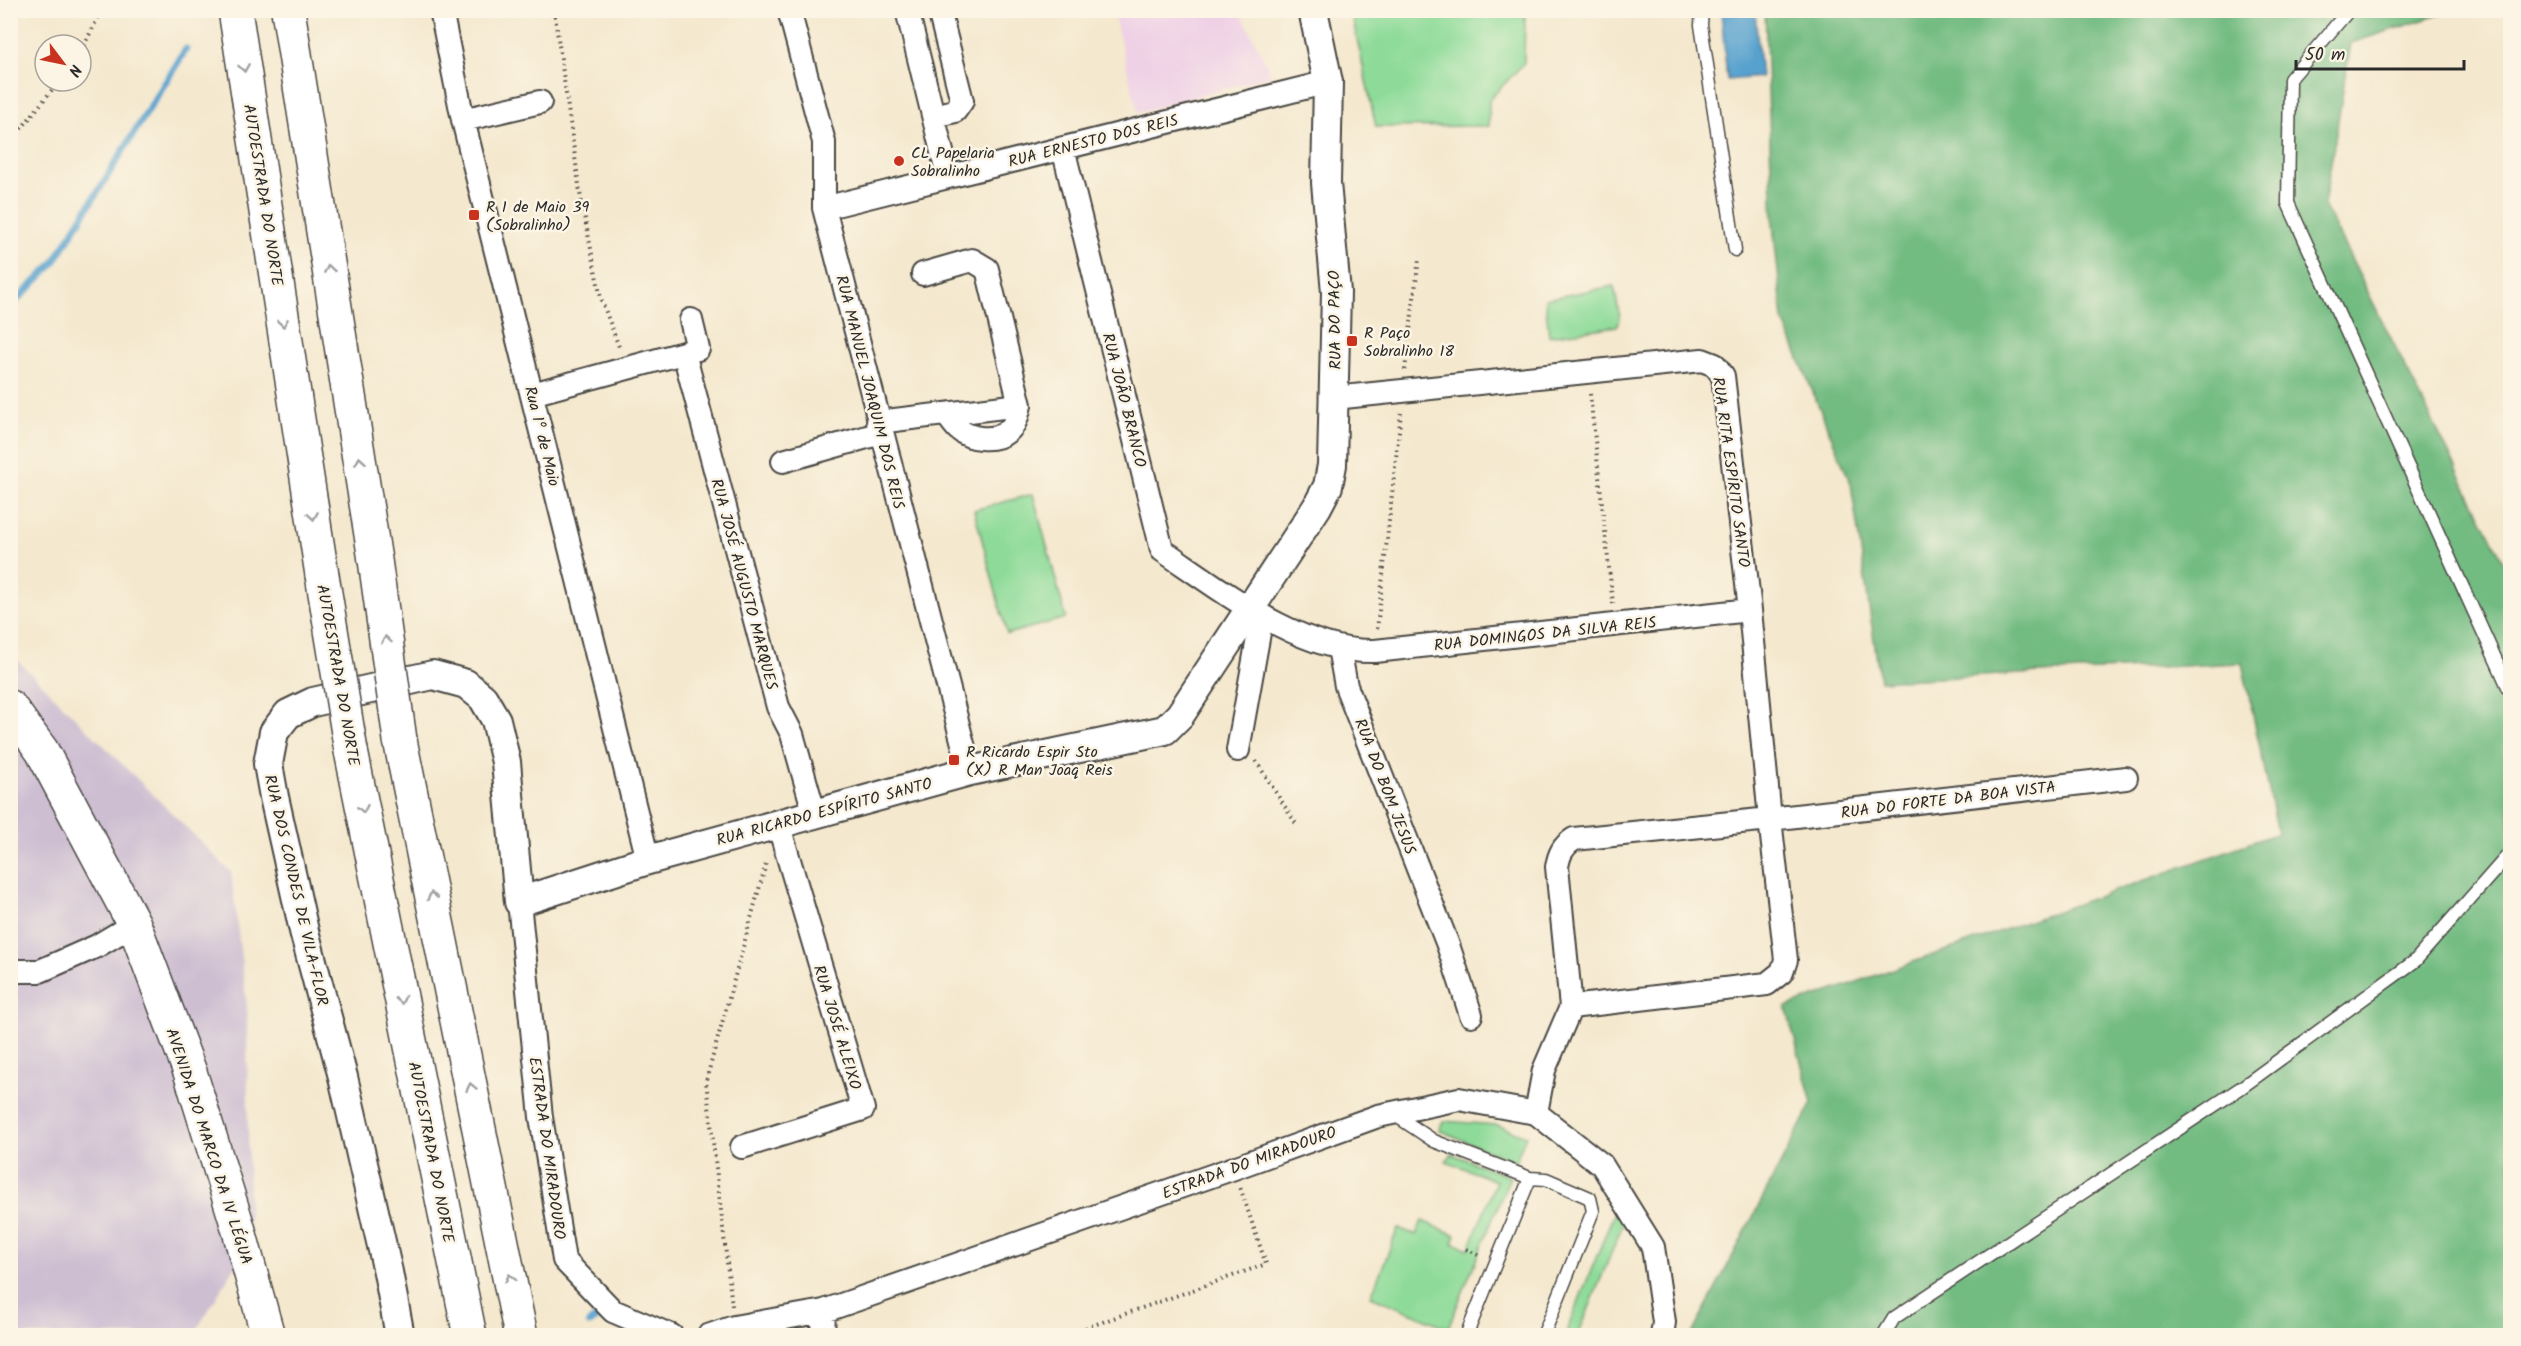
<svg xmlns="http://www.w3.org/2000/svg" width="2521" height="1346" font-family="Kalam,sans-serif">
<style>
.built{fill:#efd0e6}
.industrial{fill:#cdbed2}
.green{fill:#8edb99;stroke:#5c8362;stroke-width:1.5}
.forest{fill:#72bb81;stroke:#4e7356;stroke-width:1.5}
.water{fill:#56a1ce;stroke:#40667c;stroke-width:1.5}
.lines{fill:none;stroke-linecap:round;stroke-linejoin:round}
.stream{stroke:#56a1ce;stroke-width:7}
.service-casing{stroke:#494743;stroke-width:15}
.minor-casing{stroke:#494743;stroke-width:26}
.tertiary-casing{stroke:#494743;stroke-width:32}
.primary-casing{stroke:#494743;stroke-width:36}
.motorway-casing{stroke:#494743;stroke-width:36}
.path{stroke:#494743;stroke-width:4;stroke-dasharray:1.5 4.5;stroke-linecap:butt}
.service{stroke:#fff;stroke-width:12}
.minor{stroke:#fff;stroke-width:22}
.tertiary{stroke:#fff;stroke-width:28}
.primary{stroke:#fff;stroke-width:33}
.motorway{stroke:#fff;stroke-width:33}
.motorway-bridge-casing{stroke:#494743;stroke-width:36;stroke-linecap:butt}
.motorway-bridge{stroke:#fff;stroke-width:33}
.oneway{stroke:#a0a0a0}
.poi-dot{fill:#c8321e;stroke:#fcf5e5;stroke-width:2}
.labels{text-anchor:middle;stroke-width:5;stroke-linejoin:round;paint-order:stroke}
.street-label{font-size:16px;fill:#2b2b2b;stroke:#fcf5e5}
.poi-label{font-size:16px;fill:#2b2b2b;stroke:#fcf5e5;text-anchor:start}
</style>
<rect width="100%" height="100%" fill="#fcf5e5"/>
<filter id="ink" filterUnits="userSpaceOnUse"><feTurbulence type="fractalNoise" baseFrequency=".0167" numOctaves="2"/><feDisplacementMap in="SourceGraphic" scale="12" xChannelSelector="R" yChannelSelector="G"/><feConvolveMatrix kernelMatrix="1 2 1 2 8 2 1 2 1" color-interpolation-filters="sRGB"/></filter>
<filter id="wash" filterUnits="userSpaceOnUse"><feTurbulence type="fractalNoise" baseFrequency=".008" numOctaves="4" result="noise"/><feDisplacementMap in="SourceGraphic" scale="24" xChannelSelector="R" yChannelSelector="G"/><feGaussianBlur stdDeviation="1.35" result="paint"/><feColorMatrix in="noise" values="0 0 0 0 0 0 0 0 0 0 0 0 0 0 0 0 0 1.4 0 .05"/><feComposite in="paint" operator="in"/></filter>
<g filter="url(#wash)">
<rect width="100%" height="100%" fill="#f4e8ce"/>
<path class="built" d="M1113 11H1240L1272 75 1138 113Z"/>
<path class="industrial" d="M10 653 231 872 247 1008 249 1244 197 1329 190 1335H11Z"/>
<path class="green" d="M1351 11H1525L1524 63 1489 100V126L1376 127Z
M1614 286 1620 318 1617 326 1549 336 1545 299Z
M1033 494 1066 618 1007 634 974 510Z
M1443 1121 1497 1125 1526 1136 1515 1162 1439 1130Z
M1452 1154 1510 1177 1448 1328 1371 1296 1398 1228 1416 1235 1422 1221 1456 1235 1453 1243 1469 1249 1496 1181 1446 1161Z
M1615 1211 1623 1224 1578 1335H1565Z"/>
<path class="forest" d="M1765 11H2451L2351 43 2324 205 2510 575V1335L1691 1336 1812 1103 1786 1007 2278 833 2242 663 1880 681 1851 484 1783 320 1773 224Z"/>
<path class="water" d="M1721 11H1755L1761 77 1727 80Z"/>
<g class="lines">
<path class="stream" d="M10 307 53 264 186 49
M589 1323 601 1315"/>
</g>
</g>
<g filter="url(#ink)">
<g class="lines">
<g class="service-casing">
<path id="service" d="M1702 10 1701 25 1735 250
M2349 10 2290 79 2288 203 2510 691
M1392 1113 1434 1141 1530 1178 1546 1179 1590 1198 1593 1211 1543 1336
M1466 1336 1530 1178
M1883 1336 1894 1318 2242 1087 2415 961 2510 853"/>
</g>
<g class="minor-casing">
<path id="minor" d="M441 10 463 120 648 860
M789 10 824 142V208L970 771
M907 10 948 176
M934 116 955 111 962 101 939 10
M463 120 540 102
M1063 148 1162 550C1220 589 1302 654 1375 651L1750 610
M824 208 1328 82
M684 353 778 707 792 734 814 812
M532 394 698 349 691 320
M1334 398 1702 360 1715 365 1723 376 1750 610 1770 819 2126 778
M946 414C950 419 954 425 958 429 971 440 995 442 1008 431 1016 425 1018 413 1020 405
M878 422 1020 405 987 269 972 260 923 274
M783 461 881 433
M1339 648 1346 686 1448 945 1471 1015
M1238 750 1262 616
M519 902 541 1117 564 1260 613 1311 672 1336
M10 971H40L97 946 134 924
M1536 1113 1544 1070 1571 1007 1767 984 1782 972 1786 960 1770 819 1574 839C1563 846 1559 854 1557 867L1571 1007
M742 1147 863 1109 778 823
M708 1336 734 1327 824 1311 1234 1168 1378 1116 1459 1099 1536 1113 1602 1165 1653 1247 1664 1322 1662 1336
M823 1336 824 1311"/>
</g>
<g class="tertiary-casing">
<path id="tertiary" d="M400 1336 388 1272 343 1077 304 931 274 797 268 764 274 732 288 714 313 702 433 675 466 684 483 698 496 720 506 762 519 902 648 860 970 771 1165 730 1180 715 1317 507 1328 486 1332 465 1336 292 1326 183 1328 82 1313 10"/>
</g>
<g class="primary-casing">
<path id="primary" d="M10 707 42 751 134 924 190 1072 238 1227 268 1336"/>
</g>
<g class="motorway-casing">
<path id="motorway" d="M235 10 322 575
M288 10 375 560
M400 740 521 1336
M351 751 470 1336"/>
</g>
<path class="path" d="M554 10 581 199 601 299 619 347
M81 51 102 10
M10 143 59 81
M1405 370 1419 258
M1590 394 1613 604
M1377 629 1401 413
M1256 761 1296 824
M1466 1249 1478 1255
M732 1306 706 1081 766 864
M1063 1336 1266 1264 1240 1187"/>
<use href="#service" class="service"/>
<use href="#minor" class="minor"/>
<use href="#tertiary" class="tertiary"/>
<use href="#primary" class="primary"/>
<use href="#motorway" class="motorway"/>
<g class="motorway-bridge-casing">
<path id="motorway-bridge" d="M375 560 400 740
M322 575 351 751"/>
</g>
<use href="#motorway-bridge" class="motorway-bridge"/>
</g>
<defs><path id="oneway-chevron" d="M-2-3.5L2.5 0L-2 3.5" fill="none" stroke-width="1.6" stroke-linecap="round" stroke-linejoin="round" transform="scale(1.5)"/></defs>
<g class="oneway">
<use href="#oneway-chevron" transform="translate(244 68) rotate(81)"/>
<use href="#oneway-chevron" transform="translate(329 269) rotate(-99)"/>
<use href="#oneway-chevron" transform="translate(283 323) rotate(81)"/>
<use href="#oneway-chevron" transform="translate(360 461) rotate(-99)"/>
<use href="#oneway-chevron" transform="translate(313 516) rotate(81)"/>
<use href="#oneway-chevron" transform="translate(386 640) rotate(-98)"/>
<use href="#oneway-chevron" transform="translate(363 809) rotate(79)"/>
<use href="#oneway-chevron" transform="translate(432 896) rotate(-102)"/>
<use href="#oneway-chevron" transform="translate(401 1000) rotate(79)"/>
<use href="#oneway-chevron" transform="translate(471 1087) rotate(-102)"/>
<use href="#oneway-chevron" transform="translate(510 1278) rotate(-102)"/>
</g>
</g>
<g class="poi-dot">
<circle cx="899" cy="161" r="6"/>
<rect x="468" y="209" width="12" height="12" rx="3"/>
<rect x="1346" y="335" width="12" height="12" rx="3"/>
<rect x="948" y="754" width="12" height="12" rx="3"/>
</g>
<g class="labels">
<g class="street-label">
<text transform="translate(1093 140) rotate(-14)" y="6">RUA ERNESTO DOS REIS</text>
<text transform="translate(264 195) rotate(81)" y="6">AUTOESTRADA DO NORTE</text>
<text transform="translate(1334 320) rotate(-91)" y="6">RUA DO PAÇO</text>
<text transform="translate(871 392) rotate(76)" y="6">RUA MANUEL JOAQUIM DOS REIS</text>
<text transform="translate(1125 400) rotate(76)" y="6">RUA JOÃO BRANCO</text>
<text transform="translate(543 436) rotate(76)" y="6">Rua 1º de Maio</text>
<text transform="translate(1732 472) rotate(82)" y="6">RUA RITA ESPÍRITO SANTO</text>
<text transform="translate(745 584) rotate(75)" y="6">RUA JOSÉ AUGUSTO MARQUES</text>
<text transform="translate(1545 633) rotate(-6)" y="6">RUA DOMINGOS DA SILVA REIS</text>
<text transform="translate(339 675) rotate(80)" y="6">AUTOESTRADA DO NORTE</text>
<text transform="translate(1386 786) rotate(69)" y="6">RUA DO BOM JESUS</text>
<text transform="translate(1948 799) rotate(-7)" y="6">RUA DO FORTE DA BOA VISTA</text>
<text transform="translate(824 811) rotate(-15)" y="6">RUA RICARDO ESPÍRITO SANTO</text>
<text transform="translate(297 890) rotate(77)" y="6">RUA DOS CONDES DE VILA-FLOR</text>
<text transform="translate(838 1027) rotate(73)" y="6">RUA JOSÉ ALEIXO</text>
<text transform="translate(210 1146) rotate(72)" y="6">AVENIDA DO MARCO DA IV LÉGUA</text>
<text transform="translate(548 1148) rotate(82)" y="6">ESTRADA DO MIRADOURO</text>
<text transform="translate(432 1152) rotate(79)" y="6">AUTOESTRADA DO NORTE</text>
<text transform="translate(1249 1162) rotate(-20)" y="6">ESTRADA DO MIRADOURO</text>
</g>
<g class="poi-label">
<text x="911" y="158">CL Papelaria<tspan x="911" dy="18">Sobralinho</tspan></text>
<text x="486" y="212">R 1 de Maio 39<tspan x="486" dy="18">(Sobralinho)</tspan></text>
<text x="1364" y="338">R Paço<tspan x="1364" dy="18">Sobralinho 18</tspan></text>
<text x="966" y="757">R Ricardo Espir Sto<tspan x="966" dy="18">(X) R Man Joaq Reis</tspan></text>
</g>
</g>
<rect width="2521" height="1346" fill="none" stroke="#fcf5e5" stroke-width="36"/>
<g transform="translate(63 63) rotate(122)"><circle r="28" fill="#fcf5e5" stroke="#a8a49b" stroke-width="1.5"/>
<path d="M0-4.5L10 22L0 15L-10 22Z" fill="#c8321e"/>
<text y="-9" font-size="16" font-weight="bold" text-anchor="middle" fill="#2b2b2b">N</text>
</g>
<path d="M2296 60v9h168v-9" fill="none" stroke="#2b2b2b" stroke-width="3"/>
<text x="2305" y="60" font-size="18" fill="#2b2b2b" stroke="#fcf5e5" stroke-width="4.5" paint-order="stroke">50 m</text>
</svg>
